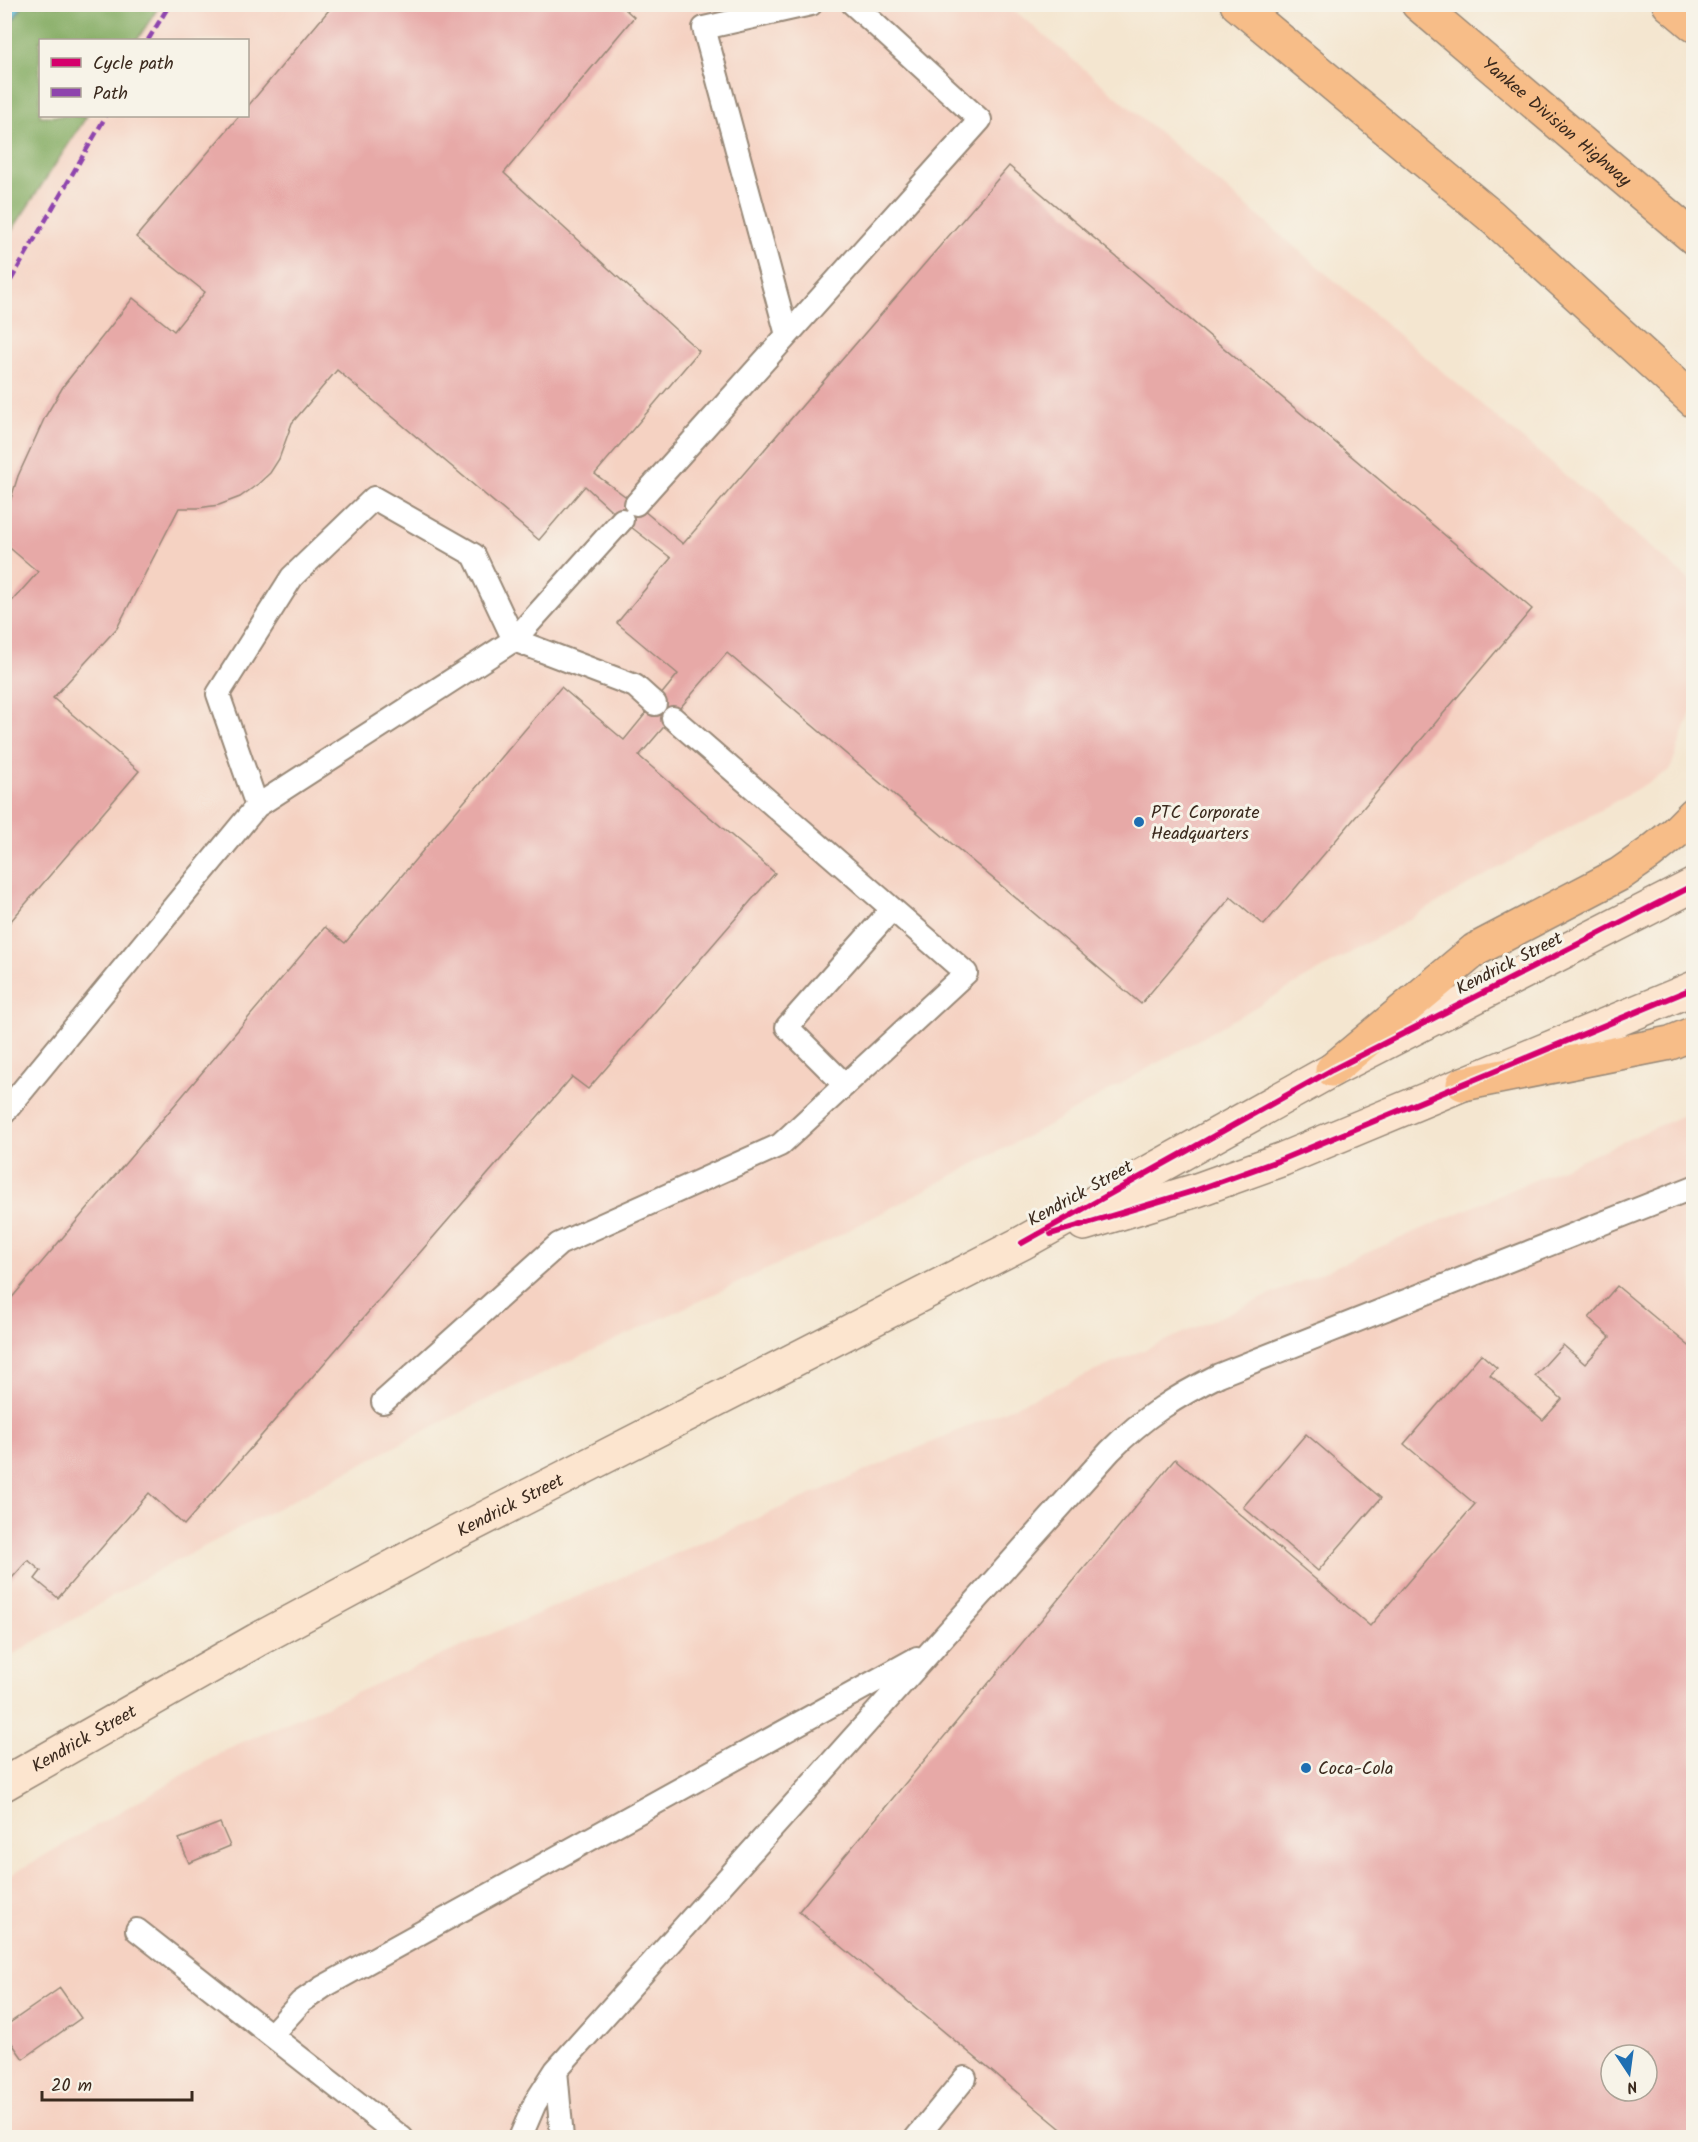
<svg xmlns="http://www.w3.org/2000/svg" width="1698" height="2142" font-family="Kalam,sans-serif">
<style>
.built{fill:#f5d2c2;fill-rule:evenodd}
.forest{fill:#83ab62;stroke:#5f6a40;stroke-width:1.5}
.water{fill:#5abbd8;stroke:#4a727b;stroke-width:1.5}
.building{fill:#e7a9a7;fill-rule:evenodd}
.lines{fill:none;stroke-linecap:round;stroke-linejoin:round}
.service-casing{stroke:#988877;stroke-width:26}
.secondary-casing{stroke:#988877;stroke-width:36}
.motorway-casing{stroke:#988877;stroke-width:36}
.service{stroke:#fff;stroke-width:22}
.secondary{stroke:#fce5cf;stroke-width:33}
.motorway{stroke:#f7bd88;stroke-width:33}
.quiet{stroke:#8e44ad;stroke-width:4.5;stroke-dasharray:9 4.5;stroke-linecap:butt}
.cycleway-casing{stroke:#f7f3e8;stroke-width:10}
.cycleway{stroke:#d6006c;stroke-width:6}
.poi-dot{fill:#1f6fb2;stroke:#f7f3e8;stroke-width:2}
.labels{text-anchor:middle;stroke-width:6;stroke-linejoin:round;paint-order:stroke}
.street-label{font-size:18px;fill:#3b2a1e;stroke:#f7f3e8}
.poi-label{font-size:18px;fill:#3b2a1e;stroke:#f7f3e8;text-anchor:start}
</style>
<rect width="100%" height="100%" fill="#f7f3e8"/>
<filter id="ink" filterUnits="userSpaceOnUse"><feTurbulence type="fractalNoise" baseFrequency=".0167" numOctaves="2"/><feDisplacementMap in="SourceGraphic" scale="12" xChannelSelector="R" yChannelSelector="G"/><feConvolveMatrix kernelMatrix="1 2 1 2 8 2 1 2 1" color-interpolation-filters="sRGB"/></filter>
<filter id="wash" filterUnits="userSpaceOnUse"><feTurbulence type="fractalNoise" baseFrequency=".008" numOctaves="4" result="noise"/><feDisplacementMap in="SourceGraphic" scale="24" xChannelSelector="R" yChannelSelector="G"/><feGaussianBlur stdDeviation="1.35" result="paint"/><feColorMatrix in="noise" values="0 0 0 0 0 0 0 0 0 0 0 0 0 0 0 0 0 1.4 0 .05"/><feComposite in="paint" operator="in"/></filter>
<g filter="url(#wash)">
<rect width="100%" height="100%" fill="#f4e6d0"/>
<path class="built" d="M153 5H1008L1693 583V707L1670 770 1056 1121 830 1240 465 1410 144 1578 5 1659 4 227 79 116H248V40H129Z
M1693 1111V2137H5L4 1879 231 1747ZM1611 2055H1647V2091H1611Z"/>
<path class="forest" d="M23 5H160L137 40H40V116H87L5 241V32Z"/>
<path class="water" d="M5 4 23 5 5 32 4 5Z"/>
<g id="blocks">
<path class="building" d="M334 4H619L634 17 504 173 699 351 595 474 636 504 683 544 1009 166 1532 609 1264 925 1231 897 1141 1004 727 653 639 756 775 873 588 1089 572 1077 184 1525 149 1493 58 1598 35 1579 41 1571 28 1560 4 1587V1307L325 927 345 943 561 687 624 740 678 674 617 623 671 558 622 520 585 486 539 540 337 370 292 423 279 459 270 473 258 484 240 497 219 505 198 508H179L117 628 53 698 139 771 4 929V610L38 572 4 543V521L18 476 45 417 64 385 133 298 174 331 205 292 136 237 239 116H248V106Z
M1617 1286 1694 1350V2138H1072L799 1911 1175 1459 1370 1626 1475 1504 1404 1444 1481 1354 1497 1368 1490 1375 1543 1420 1562 1399 1535 1376 1563 1345 1585 1364 1610 1337 1589 1318ZM1611 2055H1647V2091H1611Z
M1306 1434 1381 1498 1318 1571 1243 1507Z
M220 1823 230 1846 189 1863 179 1839Z
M60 1988 81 2018 23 2059 4 2032V2027Z"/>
</g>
</g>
<g filter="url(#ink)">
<use href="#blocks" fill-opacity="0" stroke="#988877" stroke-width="1.5"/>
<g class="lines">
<g class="service-casing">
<path id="service" d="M787 335 704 28 811 4
M636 504 980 120 853 4
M622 520 514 640 635 686 655 704
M845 1085 787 1027 892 909
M4 1113 257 806 514 640 474 555 374 498 292 577 218 694 257 806
M383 1402 559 1244 780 1145 966 973 673 718
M137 1930 402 2138
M271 2035 301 2002 323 1987 917 1658
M556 2070 562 2138
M520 2138 535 2103 556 2070 1110 1451C1145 1416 1175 1397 1219 1375L1694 1187
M916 2138 965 2078"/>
</g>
<g class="secondary-casing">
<g id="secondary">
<path d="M1084 1224 1197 1190 1283 1159 1694 988"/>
<path id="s1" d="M4 1784 257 1640 448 1537 1022 1243 1332 1070 1694 885"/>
</g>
</g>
<g class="motorway-casing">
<g id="motorway">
<path d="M1237 4 1491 216 1694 401"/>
<path id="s2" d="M1418 4 1694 238"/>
<path d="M1669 4 1694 25"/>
<path d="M1332 1070 1475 950 1620 874 1650 853 1676 832 1694 814"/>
<path d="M1463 1084 1670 1043 1694 1033"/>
</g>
</g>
<use href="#service" class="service"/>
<use href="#secondary" class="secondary"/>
<use href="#motorway" class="motorway"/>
<path class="quiet" d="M148 40 170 4
M4 292 106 116"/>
<g class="cycleway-casing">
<path id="cycleway" d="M1051 1234 1197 1190 1283 1159 1694 988
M1022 1243 1332 1070 1694 885"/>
</g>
<use href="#cycleway" class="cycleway"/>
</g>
</g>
<g class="poi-dot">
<circle cx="1139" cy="822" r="6"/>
<circle cx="1306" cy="1768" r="6"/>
</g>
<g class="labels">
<g class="street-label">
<text dy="6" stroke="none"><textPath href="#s2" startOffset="182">Yankee Division Highway</textPath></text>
<text transform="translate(1509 963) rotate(-27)" y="6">Kendrick Street</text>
<text transform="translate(1080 1193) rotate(-29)" y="6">Kendrick Street</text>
<text dy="6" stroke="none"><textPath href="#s1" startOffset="578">Kendrick Street</textPath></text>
<text dy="6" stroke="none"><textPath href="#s1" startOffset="92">Kendrick Street</textPath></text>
</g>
<g class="poi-label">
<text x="1151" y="818">PTC Corporate<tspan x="1151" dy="21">Headquarters</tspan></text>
<text x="1318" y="1774">Coca-Cola</text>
</g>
</g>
<rect width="1698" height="2142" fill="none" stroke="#f7f3e8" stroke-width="24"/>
<rect x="39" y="39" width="210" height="78" fill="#f7f3e8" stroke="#aca397" stroke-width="1.5"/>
<rect x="51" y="58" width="30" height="9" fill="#d6006c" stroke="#aca397" stroke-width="1.5"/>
<text x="93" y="69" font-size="18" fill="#3b2a1e">Cycle path</text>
<rect x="51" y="88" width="30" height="9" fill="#8e44ad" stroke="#aca397" stroke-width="1.5"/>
<text x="93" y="99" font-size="18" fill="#3b2a1e">Path</text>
<g transform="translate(1629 2073) rotate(167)"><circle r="28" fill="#f7f3e8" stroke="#aca397" stroke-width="1.5"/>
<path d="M0-4.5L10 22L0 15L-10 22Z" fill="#1f6fb2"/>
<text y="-9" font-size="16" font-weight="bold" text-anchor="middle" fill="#3b2a1e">N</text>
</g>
<path d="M42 2091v9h150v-9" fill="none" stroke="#3b2a1e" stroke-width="3"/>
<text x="51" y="2091" font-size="18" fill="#3b2a1e" stroke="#f7f3e8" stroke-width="4.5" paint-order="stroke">20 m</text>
</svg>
